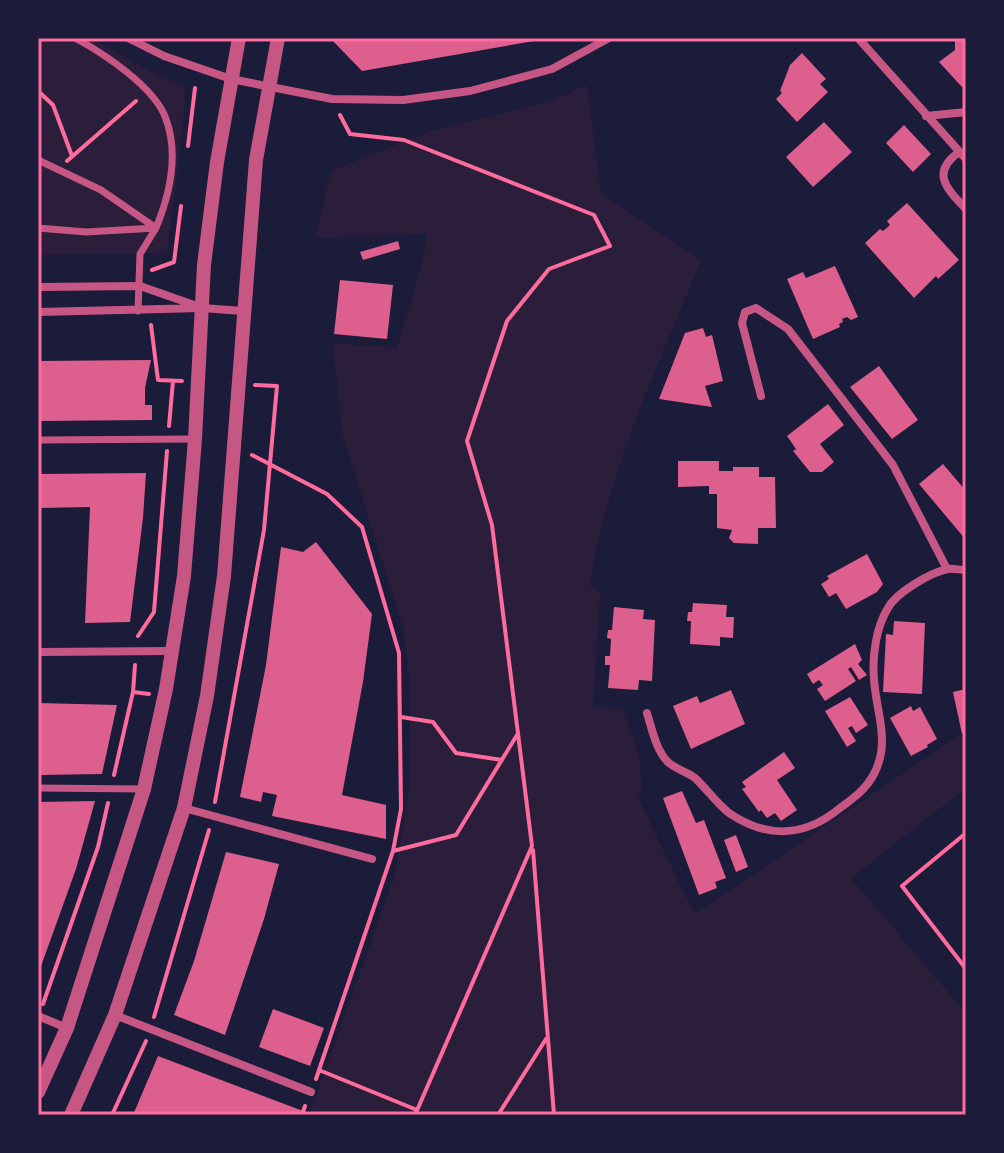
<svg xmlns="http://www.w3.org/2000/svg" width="1004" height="1153" font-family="Mulish,sans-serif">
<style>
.green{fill:#2a1e3b}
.building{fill:#dd5f8e}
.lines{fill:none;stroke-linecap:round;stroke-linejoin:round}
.path{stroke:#ff6b9d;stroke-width:4}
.pedestrian{stroke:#c65784;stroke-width:7}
.minor{stroke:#c65784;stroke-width:8}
.tertiary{stroke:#c65784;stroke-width:14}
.neatline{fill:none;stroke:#ff6b9d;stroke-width:3}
</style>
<rect width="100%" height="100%" fill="#1b1b3a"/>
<path class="green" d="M38 38H90L158 76 185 85 184 115 167 253 38 255Z
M587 85 601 193 701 260C658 366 607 472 590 585L600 593 593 707 623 709 639 754 642 793 638 797 685 895 696 913 966 731V788L851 878 966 1013V1115H309L395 875 410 786V680L403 627 342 433 333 343 397 348 422 265 427 234 315 238 331 171 436 129 549 102Z"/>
<path class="building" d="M330 38H540V40L362 71Z
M955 38H966V87H962L939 62 955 50Z
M802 53 826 79 820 84 828 92 797 122 776 99 782 93 780 91 790 65Z
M824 122 852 152 813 187 786 157Z
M904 125 931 154 913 172 886 143Z
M907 203 959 260 938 279 936 276 914 298 865 243 880 229 883 231 890 225 887 221Z
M398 241 400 249 363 260 360 252Z
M835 266 858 317 851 320 847 317 842 319 843 322 839 324 840 327 813 339 787 279 803 272 806 278Z
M340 280 393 285 387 339 334 334Z
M703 328 706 337 712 335 723 381 705 386 712 407 659 399 685 333Z
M151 360 145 388V405H152V420L38 421V361Z
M879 366 918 420 892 439 850 387Z
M828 404 844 425 820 444 834 462 822 472H810L793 451 796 449 787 436Z
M678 461H719V471H733V467H759V477H775L776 528H758V544L734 543 729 538 732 530 717 528V494H709V486L678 487Z
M943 464 966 491V540L919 484Z
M146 473 143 518 130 622 85 623 90 507 38 508V474Z
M316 542 372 614 363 682 342 795 386 805V839L272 816 277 795 263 792 261 802 240 797 266 665 281 547 303 552Z
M867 554 883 584 877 592 846 609 836 593 829 597 821 584 829 579 827 576Z
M693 603 727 605 726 617H734L733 638 720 637V646L690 644 691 621H687L688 612H692Z
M614 607 644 610 643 619 655 620 652 681 639 680 638 690 608 688 610 665H605V656H610L611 639 607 638 608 630H612Z
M894 621 925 623 922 694 883 692 886 634 893 635Z
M855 644 862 660 858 664 867 675 859 680 851 667 848 669 856 681 825 701 817 689 823 685 819 680 813 684 807 674Z
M966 689V731L962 734 953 692Z
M731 690 745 724 691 749 673 706 697 696 700 703Z
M850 697 868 725 856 733 852 726 848 728 856 741 847 747 825 711Z
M38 703 117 705 102 774 38 775Z
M911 706 913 711 920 707 937 739 927 745 928 747 911 756 890 718Z
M784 752 795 768 777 780 797 810 781 821 775 813 767 818 761 810 759 812 742 789 746 787 742 782Z
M682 791 696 823 704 820 726 878 715 882 717 888 699 895 663 798Z
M95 801 76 869 40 969 38 968V802Z
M736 835 748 867 736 872 724 840Z
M226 852 279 864 264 919 225 1035 174 1015 194 961Z
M273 1009 324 1028 310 1066 259 1047Z
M158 1056 303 1111 302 1115H133Z"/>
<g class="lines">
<path class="path" d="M38 91 53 105 72 156
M340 115 350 134 404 140 594 215 610 246 549 269 507 321 467 441 492 525 532 846 415 1115
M188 146 195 88
M67 161 136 101
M152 270 174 262 181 206
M151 325 158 380 182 381
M169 426 173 381
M252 455 327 494 362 527 399 653 401 809 393 851 316 1079
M138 636 154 612 167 451
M135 665 133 692 149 694
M401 717 433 722 456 753 502 760
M114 775 133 692
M215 802 264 530 277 386 255 385
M966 833 902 886 966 969
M533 850 554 1115
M393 851 456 835 517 735
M43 1004 98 847 108 803
M154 1017 209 830
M319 1070 417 1110
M112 1115 146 1041
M302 1115 305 1106
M498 1115 546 1039"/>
<path class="pedestrian" d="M38 160 101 190 156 228 140 254 138 311
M38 228 86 232 156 228C170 194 179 155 166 119 155 87 103 53 75 38
M38 440 195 439
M38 788 144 789"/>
<path class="minor" d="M128 38 164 56 231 79 332 99 403 100 470 91 552 69 609 38
M858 38 966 159
M926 116 966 112
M959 152C930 173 947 189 966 209
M38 287 140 286 197 306
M38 312 202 308 243 311
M761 396 742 323 745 312 756 308 788 329 893 465 947 569
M38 652 172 651
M647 713C652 729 656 751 669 763 676 769 687 772 695 778 707 789 716 803 729 813 767 839 805 837 840 808 854 798 866 789 874 774 891 741 876 713 874 679 872 657 876 627 888 608 896 593 931 572 948 569 953 568 960 570 966 570
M184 808 372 859
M115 1015 311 1092
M38 1016 67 1028"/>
<path class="tertiary" d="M38 1092 67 1028 144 789 166 689 184 576 195 439 204 265 217 162 239 38
M71 1115 115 1015 184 808 207 696 224 576 256 160 278 38"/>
</g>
<rect width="1004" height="1153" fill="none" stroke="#1b1b3a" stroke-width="80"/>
<rect x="40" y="40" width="924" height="1073" class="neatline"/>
</svg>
